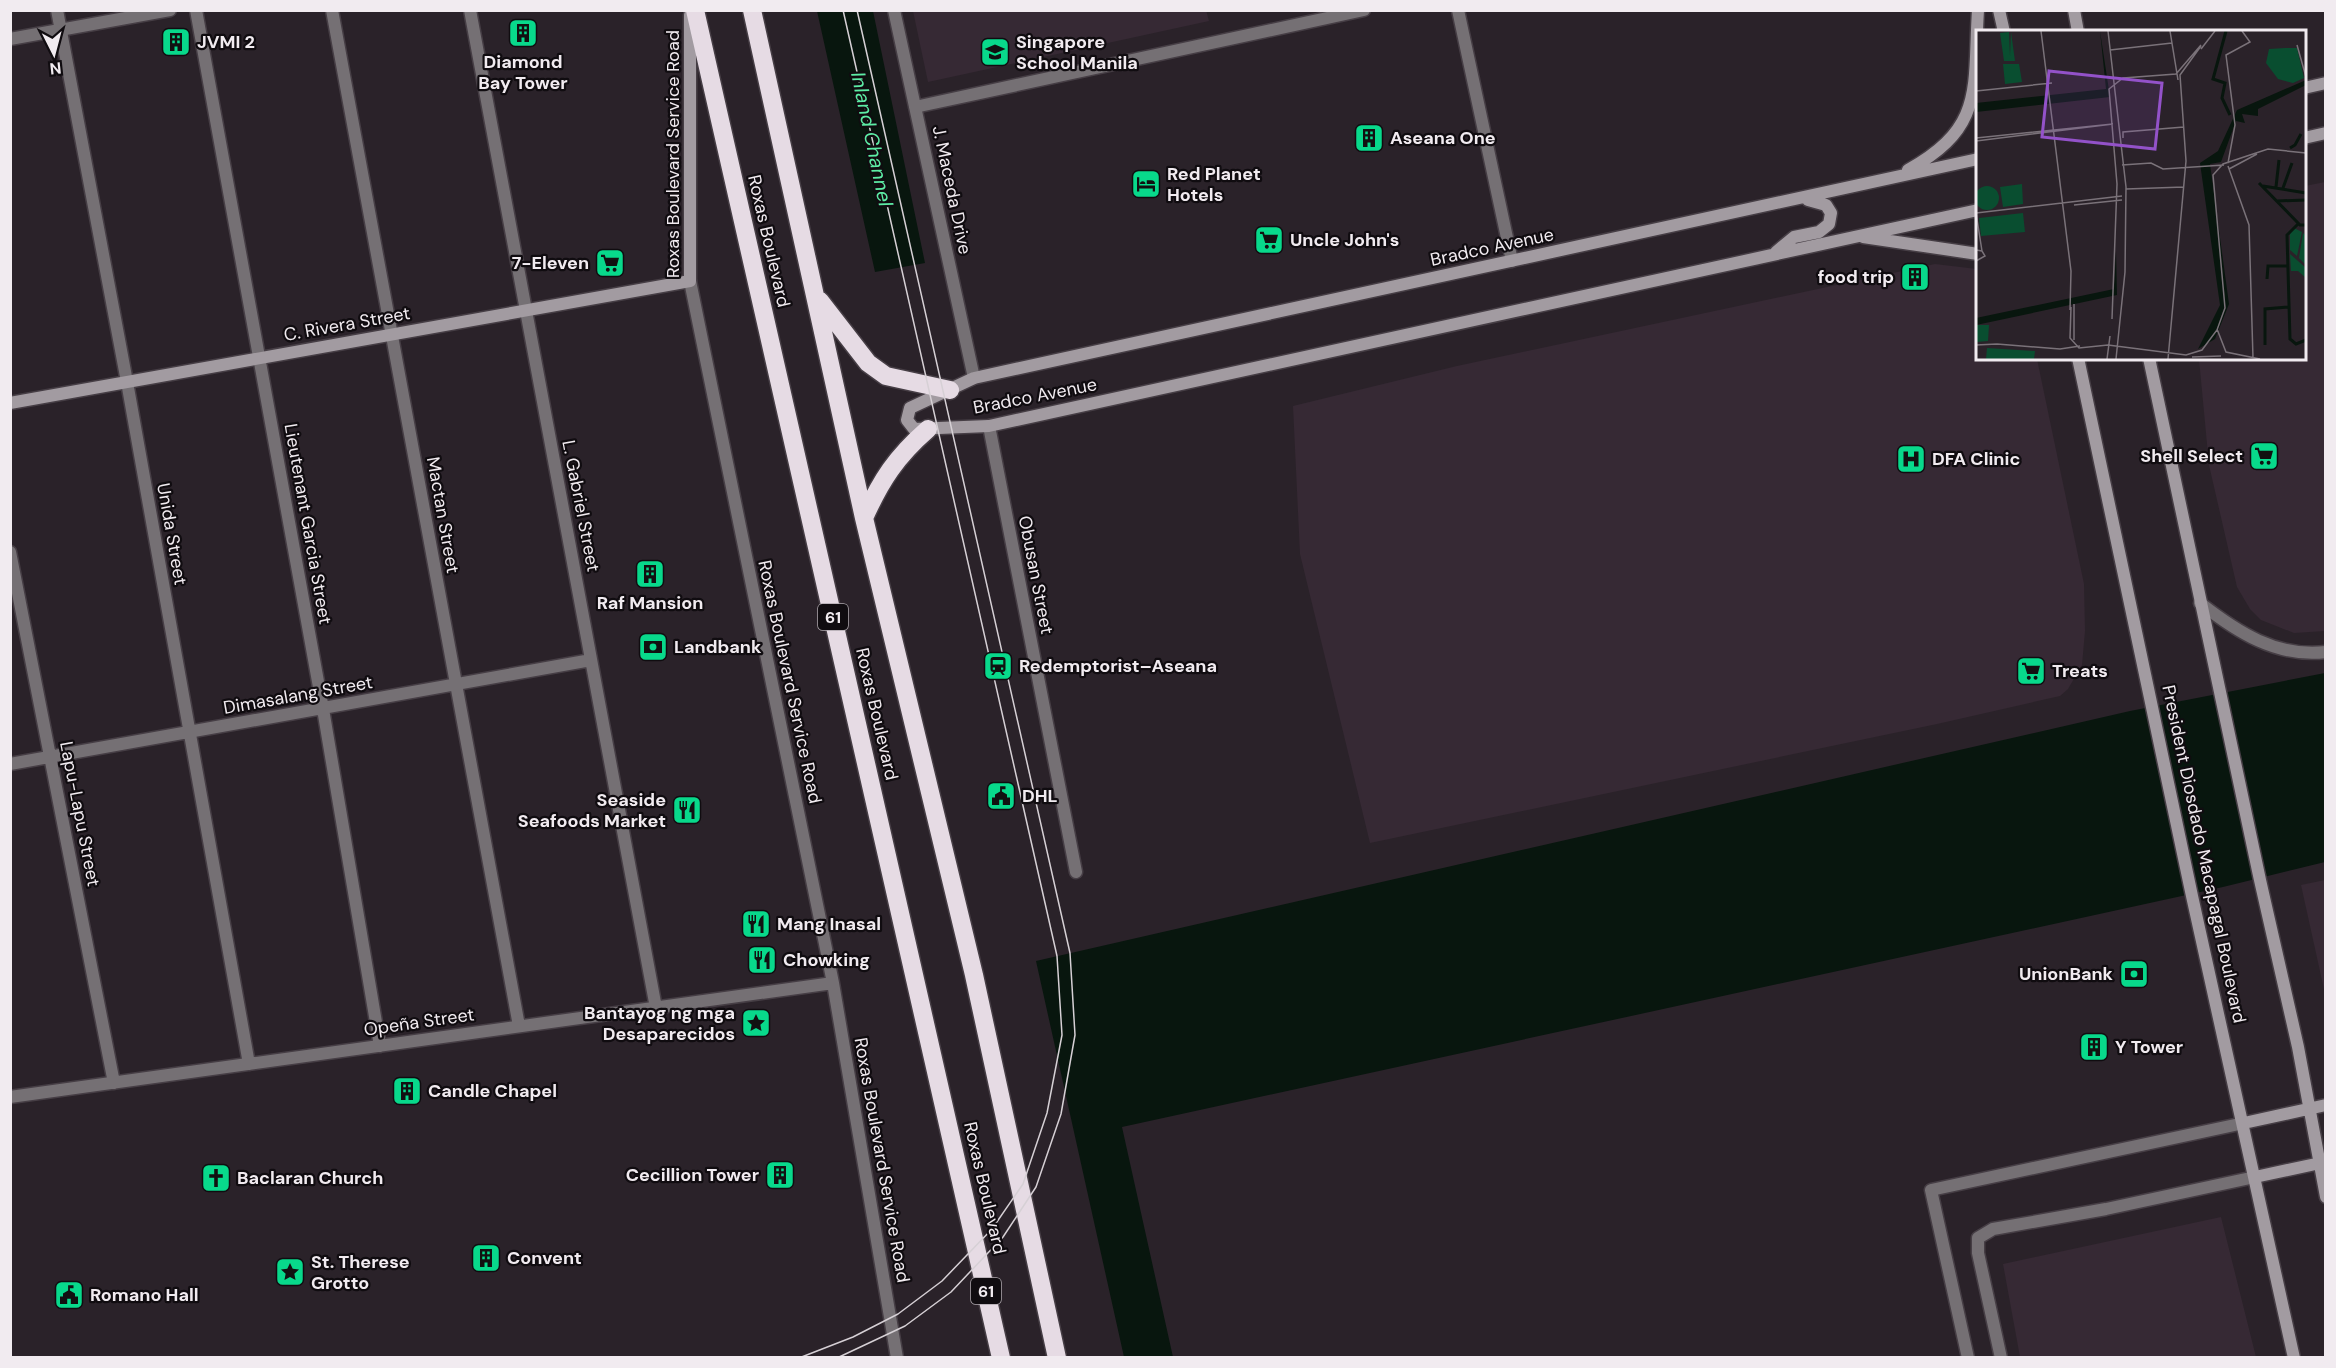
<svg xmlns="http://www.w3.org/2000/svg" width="2336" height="1368" font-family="'DM Sans',sans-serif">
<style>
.built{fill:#362934}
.water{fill:#08160e}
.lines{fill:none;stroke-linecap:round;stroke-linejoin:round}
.street-casing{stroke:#463e45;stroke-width:15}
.secondary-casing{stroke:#463e45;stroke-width:15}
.highway-casing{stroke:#463e45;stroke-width:21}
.street{stroke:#757074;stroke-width:12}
.secondary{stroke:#a29ba1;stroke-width:12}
.highway{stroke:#e6dbe4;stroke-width:18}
.tram{stroke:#d6d0d5;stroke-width:1.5}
.labels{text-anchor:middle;stroke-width:4.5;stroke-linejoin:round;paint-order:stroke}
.shield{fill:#100c10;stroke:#aea8ad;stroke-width:1.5}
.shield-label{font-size:16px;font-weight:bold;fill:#f1ebf0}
.poi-label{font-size:18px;font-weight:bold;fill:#f1ebf0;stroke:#100c10;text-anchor:start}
.street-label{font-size:18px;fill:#f1ebf0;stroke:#100c10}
.water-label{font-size:20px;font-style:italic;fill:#5deca5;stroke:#100c10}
.inset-river{fill:none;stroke:#08160e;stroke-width:3}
.inset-road{fill:none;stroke:#7a7279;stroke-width:1.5}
.view{fill:#9352c9;fill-opacity:0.15;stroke:#9352c9;stroke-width:3}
.inset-edge{fill:none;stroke:#f1ebf0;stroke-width:3}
</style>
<rect width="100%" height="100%" fill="#2a2229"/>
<path class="built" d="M1206 10 1209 21 928 82 913 11Z
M2325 182V631L2294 633 2261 620 2250 609 2237 587 2209 465 2199 359 2304 358 2305 186Z
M1935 264 1977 269 1978 358 2037 359 2084 584 2085 631 2082 665 2068 689 2060 696 1937 724 1370 843 1300 554 1293 406 1457 366Z
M2325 880H2326L2325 994 2301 885Z
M2221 1217 2256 1357H2020L2003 1264Z"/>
<path class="water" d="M817 11H873L925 263 875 272Z
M2325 673V862L2223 887 1122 1127 1173 1357H1124L1036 961 2130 711Z"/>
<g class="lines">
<g class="street-casing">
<path id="street" d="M57 10 127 382 249 1064
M196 10 323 709 380 1046
M332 10 519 1026
M470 10 656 1008
M894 10 974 378
M1458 10 1512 261
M10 39 170 10
M915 107 1364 10
M690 281 833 983 897 1358
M989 426 1076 872
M10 552 114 1083
M2200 603C2237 632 2277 658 2326 652
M10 764 591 660
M10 1097 833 983
M1968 1358 1931 1190 2244 1123
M2001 1358 1978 1253V1238L1993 1229 2106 1209 2255 1177"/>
</g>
<g class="secondary-casing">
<path id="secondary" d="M1999 10 2004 32
M2074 10 2078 32
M2304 88 2326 83
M2304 138 2326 133
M1978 159 974 378 910 408 907 420 914 429 989 426 1978 210
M1908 170C1985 127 1973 89 1978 10
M1863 237 1978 254
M1776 252 1794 237 1819 232 1829 224 1831 213 1826 205 1808 200
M2078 358 2192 896 2294 1358
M2149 358 2260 880 2298 1047 2326 1197
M10 403 690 281V15
M2244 1123 2326 1105
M2255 1177 2325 1162"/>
</g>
<g class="highway-casing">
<path id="highway" d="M695 10 1001 1358
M752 10 864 518 974 975 1057 1358
M820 301 868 363 886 376 950 390
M864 518C881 480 896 457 928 429"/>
</g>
<use href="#street" class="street"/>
<use href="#secondary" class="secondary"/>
<use href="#highway" class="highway"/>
<path class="tram" d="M799 1358 853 1337 898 1314 942 1281 992 1229 1023 1184 1047 1113 1062 1035 1057 956 843 10
M837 1358 905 1326 951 1292 1003 1237 1036 1187 1061 1114 1075 1035 1070 953 857 10"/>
</g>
<defs>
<g id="building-square" transform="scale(1.5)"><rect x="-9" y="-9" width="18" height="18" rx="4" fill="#08d98b" stroke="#100c10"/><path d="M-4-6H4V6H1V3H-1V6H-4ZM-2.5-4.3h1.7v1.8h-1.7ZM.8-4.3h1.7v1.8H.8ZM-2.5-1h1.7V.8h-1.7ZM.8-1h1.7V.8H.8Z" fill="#111"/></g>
<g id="school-square" transform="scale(1.5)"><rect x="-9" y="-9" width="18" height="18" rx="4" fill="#08d98b" stroke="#100c10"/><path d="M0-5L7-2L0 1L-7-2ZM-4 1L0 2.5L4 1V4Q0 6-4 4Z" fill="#111"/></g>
<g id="hotel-square" transform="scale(1.5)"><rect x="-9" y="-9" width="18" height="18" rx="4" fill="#08d98b" stroke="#100c10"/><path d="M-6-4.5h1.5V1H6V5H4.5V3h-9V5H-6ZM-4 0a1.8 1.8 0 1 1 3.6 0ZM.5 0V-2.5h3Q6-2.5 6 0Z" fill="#111"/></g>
<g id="supermarket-square" transform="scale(1.5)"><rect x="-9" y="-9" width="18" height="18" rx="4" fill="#08d98b" stroke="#100c10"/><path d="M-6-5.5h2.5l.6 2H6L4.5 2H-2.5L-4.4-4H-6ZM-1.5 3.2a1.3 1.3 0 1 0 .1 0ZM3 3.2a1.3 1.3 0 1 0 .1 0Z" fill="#111"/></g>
<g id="hospital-square" transform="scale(1.5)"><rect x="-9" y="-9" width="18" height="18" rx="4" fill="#08d98b" stroke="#100c10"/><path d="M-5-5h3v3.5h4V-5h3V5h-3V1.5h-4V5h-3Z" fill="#111"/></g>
<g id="bank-square" transform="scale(1.5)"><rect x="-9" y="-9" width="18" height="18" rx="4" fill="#08d98b" stroke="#100c10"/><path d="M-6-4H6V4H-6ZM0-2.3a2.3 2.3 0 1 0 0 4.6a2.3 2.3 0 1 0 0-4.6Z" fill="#111"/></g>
<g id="station-square" transform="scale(1.5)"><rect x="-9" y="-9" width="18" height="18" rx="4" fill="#08d98b" stroke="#100c10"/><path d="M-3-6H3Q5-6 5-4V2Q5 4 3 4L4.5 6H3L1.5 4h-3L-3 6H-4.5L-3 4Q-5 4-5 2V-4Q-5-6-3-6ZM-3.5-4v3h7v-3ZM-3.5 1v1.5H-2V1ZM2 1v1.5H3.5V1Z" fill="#111"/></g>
<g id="civic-square" transform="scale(1.5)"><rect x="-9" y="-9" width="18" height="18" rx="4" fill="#08d98b" stroke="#100c10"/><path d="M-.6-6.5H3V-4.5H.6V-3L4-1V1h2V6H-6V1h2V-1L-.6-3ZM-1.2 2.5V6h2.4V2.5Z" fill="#111"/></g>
<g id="restaurant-square" transform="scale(1.5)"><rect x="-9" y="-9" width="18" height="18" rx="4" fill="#08d98b" stroke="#100c10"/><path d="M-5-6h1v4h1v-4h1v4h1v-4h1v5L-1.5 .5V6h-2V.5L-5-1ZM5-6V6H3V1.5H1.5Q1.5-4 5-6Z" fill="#111"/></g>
<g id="sight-square" transform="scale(1.5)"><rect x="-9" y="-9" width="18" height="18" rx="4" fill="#08d98b" stroke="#100c10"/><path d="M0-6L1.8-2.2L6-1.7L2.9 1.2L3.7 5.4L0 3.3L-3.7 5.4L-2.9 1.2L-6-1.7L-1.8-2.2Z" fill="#111"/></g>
<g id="church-square" transform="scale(1.5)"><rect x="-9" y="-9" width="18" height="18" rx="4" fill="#08d98b" stroke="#100c10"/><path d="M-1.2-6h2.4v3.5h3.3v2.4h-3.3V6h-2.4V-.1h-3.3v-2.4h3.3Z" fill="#111"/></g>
</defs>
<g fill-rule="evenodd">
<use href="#building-square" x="523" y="33"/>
<use href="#building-square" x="176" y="42"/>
<use href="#school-square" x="995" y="52"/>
<use href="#building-square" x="1369" y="138"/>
<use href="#hotel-square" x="1146" y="184"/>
<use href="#supermarket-square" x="1269" y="240"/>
<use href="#supermarket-square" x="610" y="263"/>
<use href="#building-square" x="1915" y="277"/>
<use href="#supermarket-square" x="2264" y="456"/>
<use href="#hospital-square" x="1911" y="459"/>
<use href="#building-square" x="650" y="574"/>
<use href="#bank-square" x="653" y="647"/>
<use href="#station-square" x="998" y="666"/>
<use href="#supermarket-square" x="2031" y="671"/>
<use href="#civic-square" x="1001" y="796"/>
<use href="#restaurant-square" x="687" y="810"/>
<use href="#restaurant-square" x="756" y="924"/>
<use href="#restaurant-square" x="762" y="960"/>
<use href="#bank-square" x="2134" y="974"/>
<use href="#sight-square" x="756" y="1023"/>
<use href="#building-square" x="2094" y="1047"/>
<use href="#building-square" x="407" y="1091"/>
<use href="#building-square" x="780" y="1175"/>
<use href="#church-square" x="216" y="1178"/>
<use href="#building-square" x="486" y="1258"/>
<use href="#sight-square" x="290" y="1272"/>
<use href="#civic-square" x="69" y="1295"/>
</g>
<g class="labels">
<g class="shield">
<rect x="818" y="604" width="30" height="26" rx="4.5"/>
<rect x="971" y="1278" width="30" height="26" rx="4.5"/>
</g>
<g class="shield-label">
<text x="833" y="623">61</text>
<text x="986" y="1297">61</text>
</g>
<g class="poi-label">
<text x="197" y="48">JVMI 2</text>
<text x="1016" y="48">Singapore<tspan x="1016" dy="21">School Manila</tspan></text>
<text x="523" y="68" text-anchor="middle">Diamond<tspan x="523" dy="21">Bay Tower</tspan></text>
<text x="1390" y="144">Aseana One</text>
<text x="1167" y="180">Red Planet<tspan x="1167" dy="21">Hotels</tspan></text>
<text x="1290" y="246">Uncle John's</text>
<text x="589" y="269" text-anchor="end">7-Eleven</text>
<text x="1894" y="283" text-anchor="end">food trip</text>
<text x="2243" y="462" text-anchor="end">Shell Select</text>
<text x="1932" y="465">DFA Clinic</text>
<text x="650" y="609" text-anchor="middle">Raf Mansion</text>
<text x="674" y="653">Landbank</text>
<text x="1019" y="672">Redemptorist–Aseana</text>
<text x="2052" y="677">Treats</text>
<text x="1022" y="802">DHL</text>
<text x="666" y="806" text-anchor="end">Seaside<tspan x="666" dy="21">Seafoods Market</tspan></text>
<text x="777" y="930">Mang Inasal</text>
<text x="783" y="966">Chowking</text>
<text x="2113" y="980" text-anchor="end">UnionBank</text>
<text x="735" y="1019" text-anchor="end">Bantayog ng mga<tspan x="735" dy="21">Desaparecidos</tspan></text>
<text x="2115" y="1053">Y Tower</text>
<text x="428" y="1097">Candle Chapel</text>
<text x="759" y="1181" text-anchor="end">Cecillion Tower</text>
<text x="237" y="1184">Baclaran Church</text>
<text x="507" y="1264">Convent</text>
<text x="311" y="1268">St. Therese<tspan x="311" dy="21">Grotto</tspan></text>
<text x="90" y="1301">Romano Hall</text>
</g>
<g class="street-label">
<text transform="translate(673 154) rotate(-90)" y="6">Roxas Boulevard Service Road</text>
<text transform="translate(952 190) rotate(78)" y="6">J. Maceda Drive</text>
<text transform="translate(769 241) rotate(77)" y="6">Roxas Boulevard</text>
<text transform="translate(1492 247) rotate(-12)" y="6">Bradco Avenue</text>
<text transform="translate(347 324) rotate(-10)" y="6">C. Rivera Street</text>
<text transform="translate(1035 396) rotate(-11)" y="6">Bradco Avenue</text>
<text transform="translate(581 506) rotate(79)" y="6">L. Gabriel Street</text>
<text transform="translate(443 515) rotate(80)" y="6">Mactan Street</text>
<text transform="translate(308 524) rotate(80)" y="6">Lieutenant Garcia Street</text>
<text transform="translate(172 534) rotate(80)" y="6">Unida Street</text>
<text transform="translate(1036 575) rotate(79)" y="6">Obusan Street</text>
<text transform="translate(790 682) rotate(78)" y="6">Roxas Boulevard Service Road</text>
<text transform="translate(298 695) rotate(-10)" y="6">Dimasalang Street</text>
<text transform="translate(877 714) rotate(77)" y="6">Roxas Boulevard</text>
<text transform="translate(80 814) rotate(79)" y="6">Lapu-Lapu Street</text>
<text transform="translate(2204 854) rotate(78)" y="6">President Diosdado Macapagal Boulevard</text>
<text transform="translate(419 1022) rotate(-8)" y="6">Opeña Street</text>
<text transform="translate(882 1160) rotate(80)" y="6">Roxas Boulevard Service Road</text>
<text transform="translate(985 1188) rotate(77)" y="6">Roxas Boulevard</text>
</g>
<g class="water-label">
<text transform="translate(872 139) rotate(78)" y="7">Inland Channel</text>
</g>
</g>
<g transform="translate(1976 30)">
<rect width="330" height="330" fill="#2a2229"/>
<path d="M33 2 34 26 35 2 39 31H28L24 3ZM309 18H321L328 48 317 53 302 49 290 33 293 19ZM27 34H43L46 52 29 54ZM46 154 47 174 27 177 24 157ZM-1 168a12 12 0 1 1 24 0a12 12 0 1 1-24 0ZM47 183 49 202 5 206 3 188ZM318 198 326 202 321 226 314 220V204ZM327 203 330 206V235L323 228ZM314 224 330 238V248L322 241H315ZM0 295H13L12 311 0 312ZM11 318 59 321 58 329H10Z" fill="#094e30"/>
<path d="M124 1 134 67 0 82V73L130 59ZM330 50V55L282 79V86L266 84 269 93 260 91 245 132 234 134 253 274 239 309 222 319 244 275 224 133 242 121 261 80ZM140 221 141 265 0 295V288L138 259Z" fill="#08160e"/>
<path class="inset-river" d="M250 1 237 49 249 53 246 68 254 85M314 118 319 115 325 104M283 153 324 195H330M287 156 330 163M300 157 303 130M307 158 316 133M301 171 330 170M323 193 311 205 314 309 320 314 330 310M291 249 292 236H312M289 315V279L313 277"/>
<path class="inset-road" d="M65 1 95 241 94 280M132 1 150 157 149 242 140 329M194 1 202 50M321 15 330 47M225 19 239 1M134 20 196 13M0 61 76 53M0 108 137 94 0 111M147 108V102L208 97M252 133 259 95 250 25 274 12 266 1M146 135 175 133 187 139 248 135M252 136 273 195 277 328M253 139 281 124M150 159 208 157M98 175 146 170M0 183 146 166M0 183 6 221M0 220 6 221 9 226 0 231M95 277 94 308 103 318 132 315 210 325 226 320 241 300 249 278 237 145 247 134 292 119 330 123M136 289 141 154 133 59 147 48 200 44 225 15M241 299 250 322 284 329M98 310V274M21 314 84 319 104 316M0 315 21 314M216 327 245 326M131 329 134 306M192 329 210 131 204 45 225 16"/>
<path class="view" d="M73 41 186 53 179 119 66 107Z"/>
<rect width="330" height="330" class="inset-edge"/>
</g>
<rect width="2336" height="1368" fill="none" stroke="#f1ebf0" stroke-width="24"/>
<g transform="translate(54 54) rotate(174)" stroke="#100c10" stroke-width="4.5" paint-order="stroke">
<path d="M0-4.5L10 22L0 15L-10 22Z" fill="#f1ebf0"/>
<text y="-9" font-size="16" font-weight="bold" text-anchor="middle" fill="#f1ebf0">N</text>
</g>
</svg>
